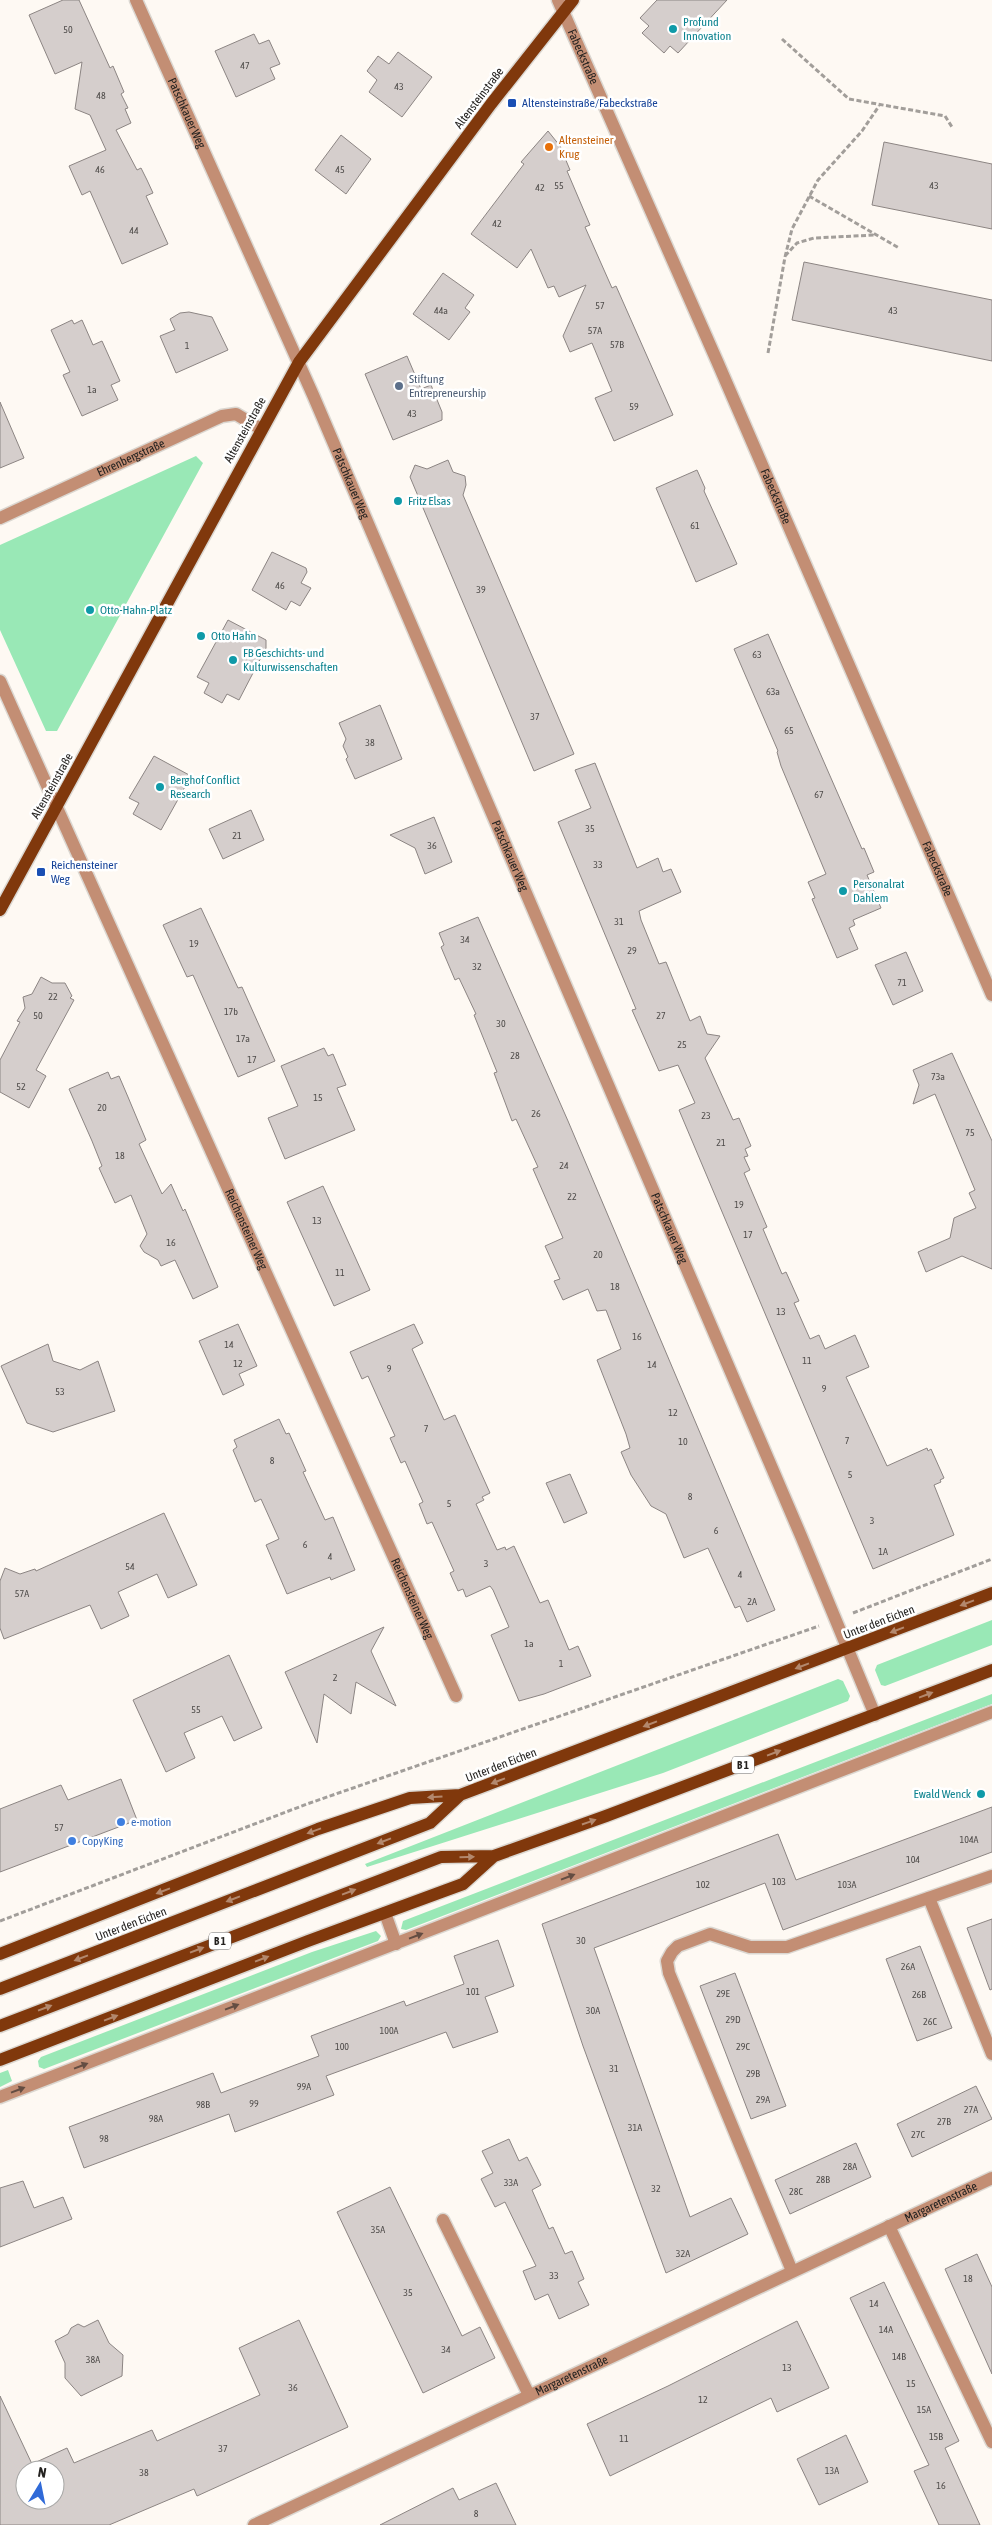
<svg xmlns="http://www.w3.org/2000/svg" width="992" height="2525" font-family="'Asap Condensed',sans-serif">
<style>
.green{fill:#99e8b6}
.building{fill:#d5cecc;stroke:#8c8583;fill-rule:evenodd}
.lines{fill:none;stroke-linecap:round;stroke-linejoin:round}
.minor-casing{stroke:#dbd7d1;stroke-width:15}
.major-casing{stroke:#dbd7d1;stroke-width:15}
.path{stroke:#a29e9a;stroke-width:3;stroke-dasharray:5 2.5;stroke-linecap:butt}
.minor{stroke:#c38e74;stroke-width:12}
.major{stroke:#80380c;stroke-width:12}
.oneway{fill:#b3886d}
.oneway2{fill:#644d42}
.culture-dot{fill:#0f9aa8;stroke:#fff;stroke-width:2}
.transit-dot{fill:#1a4fb4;stroke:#fff;stroke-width:2}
.food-dot{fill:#e8710a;stroke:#fff;stroke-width:2}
.service-dot{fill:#5c6f8a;stroke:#fff;stroke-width:2}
.shop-dot{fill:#3f7fe0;stroke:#fff;stroke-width:2}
.labels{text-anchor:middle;stroke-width:5;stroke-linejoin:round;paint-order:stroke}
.number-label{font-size:10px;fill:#504d4b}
.shield{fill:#fff;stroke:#666463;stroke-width:1}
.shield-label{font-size:11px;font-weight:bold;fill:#242220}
.culture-label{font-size:12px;fill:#0d838f;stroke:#fff;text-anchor:start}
.street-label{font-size:12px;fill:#242220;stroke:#fff}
.transit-label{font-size:12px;fill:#164399;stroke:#fff;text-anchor:start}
.food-label{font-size:12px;fill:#c56008;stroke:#fff;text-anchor:start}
.service-label{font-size:12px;fill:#4e5e75;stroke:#fff;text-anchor:start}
.shop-label{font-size:12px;fill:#366cbe;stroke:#fff;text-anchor:start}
</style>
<rect width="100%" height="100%" fill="#fef9f3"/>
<path class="green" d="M196 456 203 463 57 731H46L0 630V545Z
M992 1620V1645L885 1686 881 1685 875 1670 877 1665Z
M838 1679 843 1681 850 1696 848 1701 663 1773 367 1867 365 1864Z
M992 1694V1704L406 1930 401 1929 403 1921Z
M376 1931 381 1936 378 1941 44 2069 39 2067 38 2061 41 2057 312 1952Z
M8 2070 12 2081 0 2087V2073Z"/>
<path class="building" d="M63 0H79L110 68 113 66 124 92 121 94 128 108 125 109 131 123 116 130 137 170 141 168 147 180 153 193 146 196 168 244 122 264 90 191 82 195 69 166 106 150 90 115 75 109 82 62 55 74 29 15Z
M657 0H727L678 53 670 46 664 53 642 33 649 26 640 18Z
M254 34 259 44 269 40 280 64 270 68 275 79 236 97 215 51Z
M398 52 432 77 402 117 369 92 377 80 367 71 378 56 389 64Z
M548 131 560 146 570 170 567 171 590 225 585 227 612 288 616 286 673 415 614 441 595 398 612 391 592 343 570 352 563 336 586 285 559 297 554 286 548 288 531 249 517 268 471 234 524 164 521 162Z
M341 135 371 159 346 194 315 170Z
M884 142 992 164V229L872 205Z
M804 262 992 300V361L792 320Z
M443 273 474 295 465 308 470 312 449 340 413 314Z
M189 312 212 317 228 350 176 373 160 336 175 330 170 319 180 313Z
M72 320 74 324 82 320 93 345 102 341 120 381 111 385 118 400 82 416 63 375 70 372 51 330Z
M407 356 421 389 431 385 442 412V420L393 440 365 374Z
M0 402 24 458 0 468Z
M448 460 453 472 465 476 466 485 463 495 574 754 534 771 410 477 415 465 427 469Z
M697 470 705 488 704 491 737 564 696 582 656 488Z
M272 552 306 568 307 572 301 583 311 588 300 606 291 601 286 610 252 590Z
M228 620 266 640V648L239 700 227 694 222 703 204 693 209 683 197 677Z
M768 634 862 849 864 848 874 872 867 875 881 908 853 920 855 925 849 928 858 949 837 958 812 899 815 898 808 882 826 874 781 766 777 752 778 751 734 649Z
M380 705 402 759 355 779 346 759 348 757 343 746 346 739 339 723Z
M154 756 191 776 161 830 133 814 139 803 129 798Z
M595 763 637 868 658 858 663 872 671 869 681 892 639 911 641 920 659 964 666 962 690 1021 700 1016 707 1034 720 1036 705 1058 733 1120 739 1118 751 1146 745 1149 748 1156 744 1157 750 1170 744 1173 767 1227 763 1229 782 1274 786 1272 799 1301 794 1303 810 1339 819 1335 825 1349 855 1335 869 1367 846 1377 887 1466 927 1448 928 1451 931 1449 944 1478 940 1480 941 1482 934 1485 954 1535 873 1569 679 1110 695 1103 678 1065 659 1071 632 1010 636 1009 558 822 591 808 575 770Z
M251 810 264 840 223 859 209 829Z
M434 817 452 862 425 874 415 848 390 835Z
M201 908 238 988 242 987 275 1061 238 1077 193 975 187 977 163 925Z
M478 917 568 1121 775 1610 747 1622 740 1606 735 1608 708 1548 684 1558 666 1514 651 1506 631 1475 621 1452 630 1448 626 1434 597 1360 621 1349 606 1310 597 1311 588 1289 563 1300 554 1281 560 1279 545 1246 563 1238 533 1169 538 1167 516 1119 512 1121 494 1073 497 1072 474 1015 476 1014 459 978 455 980 441 947 444 945 439 933Z
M906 952 923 991 893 1005 875 965Z
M41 977 52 983H65L72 996 70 998 74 1000 36 1070 46 1076 29 1108 0 1092V1060L20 1022 17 1021 25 1008 23 997 32 994Z
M324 1048 328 1056 333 1054 346 1085 337 1088 355 1130 285 1159 268 1118 298 1106 281 1066Z
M952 1053 992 1141V1269L962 1256 926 1272 918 1252 950 1238 954 1218 976 1208 969 1193 975 1190 935 1094 913 1104 919 1085 913 1070Z
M108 1072 111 1079 119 1076 128 1097 146 1140 139 1144 162 1194 171 1184 183 1211 185 1209 218 1287 193 1299 175 1260 161 1266 158 1260 144 1252 140 1246 147 1234 131 1195 115 1203 99 1168 102 1166 92 1141 69 1089Z
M323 1186 370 1290 334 1306 287 1202Z
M238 1324 257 1366 239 1374 244 1385 223 1395 199 1341Z
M414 1324 423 1343 412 1349 444 1420 455 1415 490 1493 482 1497 484 1500 476 1504 497 1550 505 1547 506 1550 514 1546 540 1603 548 1600 569 1650 578 1646 591 1676 544 1694 519 1701 491 1635 509 1627 493 1590 490 1586 466 1597 463 1589 458 1591 450 1573 454 1571 432 1522 427 1524 419 1504 423 1502 405 1461 401 1463 390 1438 395 1436 380 1403 368 1376 362 1379 350 1352Z
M48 1344 53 1361 80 1370 98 1361 115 1411 53 1432 27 1423 1 1366Z
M279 1419 286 1434 289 1433 306 1471 303 1472 325 1520 333 1517 355 1570 331 1580 330 1577 287 1594 266 1545 279 1539 261 1499 255 1502 233 1450 237 1447 234 1440Z
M570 1474 587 1513 564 1523 546 1483Z
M164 1513 197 1585 168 1598 157 1574 118 1592 129 1616 101 1629 90 1605 4 1639 0 1628V1581L5 1568 20 1574 35 1569 36 1571Z
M384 1627 371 1651 396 1706 356 1682 351 1714 324 1694 317 1743 285 1672Z
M229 1655 262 1728 234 1741 222 1716 184 1733 195 1758 166 1772 133 1700Z
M121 1779 137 1820 0 1872V1809L61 1785 68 1800Z
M992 1807V1852L783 1930 765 1883 594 1948 690 2217 731 2198 748 2234 666 2273 583 2046 542 1924 778 1834 796 1880Z
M992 1919V1989L990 1990 967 1928Z
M498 1940 514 1986 485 1997 498 2032 453 2048 446 2032 326 2076 334 2095 235 2132 229 2114 84 2168 69 2127 213 2073 221 2093 319 2056 311 2036 404 2001 406 2006 464 1984 454 1956Z
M920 1946 952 2028 917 2041 886 1959Z
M735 1973 786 2106 751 2119 700 1986Z
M976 2086 992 2119 912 2157 897 2124Z
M509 2139 519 2161 527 2157 541 2185 532 2190 549 2229 553 2227 565 2254 572 2251 584 2279 578 2282 589 2305 559 2319 548 2294 535 2300 523 2271 536 2266 505 2202 495 2207 481 2179 493 2173 482 2151Z
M856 2143 871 2177 790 2214 775 2180Z
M23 2181 34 2208 63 2197 72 2219 0 2247V2188Z
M390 2187 462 2336 480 2327 495 2358 423 2393 337 2212Z
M977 2254 992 2287V2374L945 2269Z
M884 2282 959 2441 945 2448 980 2525H939L914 2471 929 2465 850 2298Z
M98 2320 109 2343 123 2355 122 2376 81 2396 65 2378V2363L55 2341 68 2334 71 2328 78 2324 84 2327Z
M299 2320 348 2427 197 2496 194 2489 109 2525H0V2396L32 2464 67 2448 74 2463 152 2430 157 2441 260 2395 239 2348ZM25 2470H55V2500H25Z
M797 2321 829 2388 777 2412 771 2398 610 2476 587 2424 668 2386Z
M846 2435 868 2482 819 2505 797 2459Z
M496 2483 516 2525H380L453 2488 459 2500Z"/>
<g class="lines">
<g class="minor-casing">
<g id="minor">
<path id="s1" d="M136 0 313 395 801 1536 875 1715"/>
<path id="s2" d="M558 0 717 361 992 995"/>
<path id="s3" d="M0 518 222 416 236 414 261 429"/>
<path id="s4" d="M0 681 456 1696"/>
<path d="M929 1898 992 2054"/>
<path d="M385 1913 396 1944"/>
<path d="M0 2097 992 1712"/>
<path d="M443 2220 529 2395"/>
<path d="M889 2226 992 2442"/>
<path d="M792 2271 669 1973 667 1961 672 1952 678 1946 710 1934 750 1947H787L992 1876"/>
<path id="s5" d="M254 2525 992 2178"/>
</g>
</g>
<g class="major-casing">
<path id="major" d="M0 910 299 362 491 104 573 0
M0 1954 318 1829 410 1798 460 1795
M0 1989 430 1823 460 1795 992 1593
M0 2026 441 1857 494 1856 606 1816 992 1670
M0 2060 308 1941 463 1884 494 1856"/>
</g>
<path class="path" d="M782 39 849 99 945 116 952 127
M809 196 899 248
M785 256 797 243 814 238 875 235
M768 353 785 257 792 229 818 180 862 131 879 106
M853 1613 992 1559
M0 1921 307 1804 819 1626"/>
<use href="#minor" class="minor"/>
<use href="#major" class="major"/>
</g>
<defs><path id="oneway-solid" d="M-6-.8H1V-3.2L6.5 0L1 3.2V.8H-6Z" transform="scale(1.25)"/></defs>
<g class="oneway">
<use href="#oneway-solid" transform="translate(967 1603) rotate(159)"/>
<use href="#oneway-solid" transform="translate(897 1630) rotate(159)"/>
<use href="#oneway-solid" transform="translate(802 1666) rotate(159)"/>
<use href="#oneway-solid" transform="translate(926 1695) rotate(-21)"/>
<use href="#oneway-solid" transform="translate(650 1724) rotate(159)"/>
<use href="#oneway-solid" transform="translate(774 1753) rotate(-21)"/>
<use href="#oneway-solid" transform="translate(498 1781) rotate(159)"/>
<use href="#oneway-solid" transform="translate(435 1797) rotate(176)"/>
<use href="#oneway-solid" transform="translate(589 1822) rotate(-19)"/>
<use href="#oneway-solid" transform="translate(314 1831) rotate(160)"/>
<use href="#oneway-solid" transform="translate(384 1841) rotate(159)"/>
<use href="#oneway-solid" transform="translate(467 1857) rotate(-2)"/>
<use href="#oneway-solid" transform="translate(163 1891) rotate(159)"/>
<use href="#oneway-solid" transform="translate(349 1892) rotate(-21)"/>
<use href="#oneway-solid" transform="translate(233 1899) rotate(159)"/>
<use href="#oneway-solid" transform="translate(197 1950) rotate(-21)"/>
<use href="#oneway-solid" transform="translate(81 1958) rotate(159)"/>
<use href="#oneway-solid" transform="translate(262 1959) rotate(-21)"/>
<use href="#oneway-solid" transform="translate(45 2008) rotate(-21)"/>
<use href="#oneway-solid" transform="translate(111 2018) rotate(-21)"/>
</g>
<g class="oneway2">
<use href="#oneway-solid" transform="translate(568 1877) rotate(-21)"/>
<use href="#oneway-solid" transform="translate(416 1936) rotate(-21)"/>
<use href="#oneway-solid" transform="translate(232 2007) rotate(-21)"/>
<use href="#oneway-solid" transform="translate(81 2066) rotate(-21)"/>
<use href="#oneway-solid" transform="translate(18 2090) rotate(-21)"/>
</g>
<g class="culture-dot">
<circle cx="673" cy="29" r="5"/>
<circle cx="398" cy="501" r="5"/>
<circle cx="90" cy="610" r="5"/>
<circle cx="201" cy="636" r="5"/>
<circle cx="233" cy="660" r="5"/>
<circle cx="160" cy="787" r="5"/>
<circle cx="843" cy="891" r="5"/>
<circle cx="981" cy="1794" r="5"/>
</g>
<g class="transit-dot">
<rect x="507" y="98" width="10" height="10" rx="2.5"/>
<rect x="36" y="867" width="10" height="10" rx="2.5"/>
</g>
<circle class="food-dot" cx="549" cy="147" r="5"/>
<circle class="service-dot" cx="399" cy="386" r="5"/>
<g class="shop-dot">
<circle cx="121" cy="1822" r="5"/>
<circle cx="72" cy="1841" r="5"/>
</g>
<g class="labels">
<g class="number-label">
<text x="68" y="33">50</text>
<text x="245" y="69">47</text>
<text x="399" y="90">43</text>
<text x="101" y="99">48</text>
<text x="100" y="173">46</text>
<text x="340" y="173">45</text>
<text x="559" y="189">55</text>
<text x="934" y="189">43</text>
<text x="540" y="191">42</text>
<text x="497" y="227">42</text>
<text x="134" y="234">44</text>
<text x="600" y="309">57</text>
<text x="441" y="314">44a</text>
<text x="893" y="314">43</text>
<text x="595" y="334">57A</text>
<text x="617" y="348">57B</text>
<text x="187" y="349">1</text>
<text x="92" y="393">1a</text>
<text x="634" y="410">59</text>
<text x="412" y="417">43</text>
<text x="695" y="529">61</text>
<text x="280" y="589">46</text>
<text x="481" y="593">39</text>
<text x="757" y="658">63</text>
<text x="773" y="695">63a</text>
<text x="535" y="720">37</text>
<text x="789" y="734">65</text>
<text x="370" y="746">38</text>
<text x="819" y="798">67</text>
<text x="590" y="832">35</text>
<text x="237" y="839">21</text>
<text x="432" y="849">36</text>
<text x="598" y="868">33</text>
<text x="619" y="925">31</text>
<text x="465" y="943">34</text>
<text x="194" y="947">19</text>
<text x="632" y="954">29</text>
<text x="477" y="970">32</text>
<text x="902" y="986">71</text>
<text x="53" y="1000">22</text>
<text x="231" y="1015">17b</text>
<text x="38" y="1019">50</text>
<text x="661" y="1019">27</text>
<text x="501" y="1027">30</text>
<text x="243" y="1042">17a</text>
<text x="682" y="1048">25</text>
<text x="515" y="1059">28</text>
<text x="252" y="1063">17</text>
<text x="938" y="1080">73a</text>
<text x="21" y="1090">52</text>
<text x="318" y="1101">15</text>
<text x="102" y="1111">20</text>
<text x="536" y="1117">26</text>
<text x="706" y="1119">23</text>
<text x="970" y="1136">75</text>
<text x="721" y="1146">21</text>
<text x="120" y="1159">18</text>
<text x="564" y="1169">24</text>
<text x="572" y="1200">22</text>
<text x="739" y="1208">19</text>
<text x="317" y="1224">13</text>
<text x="748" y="1238">17</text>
<text x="171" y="1246">16</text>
<text x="598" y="1258">20</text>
<text x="340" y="1276">11</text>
<text x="615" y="1290">18</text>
<text x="781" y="1315">13</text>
<text x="637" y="1340">16</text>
<text x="229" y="1348">14</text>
<text x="807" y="1364">11</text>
<text x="238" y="1367">12</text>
<text x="652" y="1368">14</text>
<text x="389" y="1372">9</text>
<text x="824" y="1392">9</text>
<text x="60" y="1395">53</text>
<text x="673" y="1416">12</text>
<text x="426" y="1432">7</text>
<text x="847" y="1444">7</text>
<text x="683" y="1445">10</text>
<text x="272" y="1464">8</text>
<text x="850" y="1478">5</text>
<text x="690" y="1500">8</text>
<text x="449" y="1507">5</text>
<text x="872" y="1524">3</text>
<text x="716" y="1534">6</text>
<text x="305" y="1548">6</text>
<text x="883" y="1555">1A</text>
<text x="330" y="1560">4</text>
<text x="486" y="1567">3</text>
<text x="130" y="1570">54</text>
<text x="740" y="1578">4</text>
<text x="22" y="1597">57A</text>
<text x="752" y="1605">2A</text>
<text x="529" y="1647">1a</text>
<text x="561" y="1667">1</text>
<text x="335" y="1681">2</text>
<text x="196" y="1713">55</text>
<text x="59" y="1831">57</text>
<text x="969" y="1843">104A</text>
<text x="913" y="1863">104</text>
<text x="779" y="1885">103</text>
<text x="703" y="1888">102</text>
<text x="847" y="1888">103A</text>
<text x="581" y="1944">30</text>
<text x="908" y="1970">26A</text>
<text x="473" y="1995">101</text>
<text x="723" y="1997">29E</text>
<text x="919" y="1998">26B</text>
<text x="593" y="2014">30A</text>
<text x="733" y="2023">29D</text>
<text x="930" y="2025">26C</text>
<text x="389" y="2034">100A</text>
<text x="342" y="2050">100</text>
<text x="743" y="2050">29C</text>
<text x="614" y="2072">31</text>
<text x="753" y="2077">29B</text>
<text x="304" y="2090">99A</text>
<text x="763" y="2103">29A</text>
<text x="254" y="2107">99</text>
<text x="203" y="2108">98B</text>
<text x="971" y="2113">27A</text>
<text x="156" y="2122">98A</text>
<text x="944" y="2125">27B</text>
<text x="635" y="2131">31A</text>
<text x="918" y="2138">27C</text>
<text x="104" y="2142">98</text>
<text x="850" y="2170">28A</text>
<text x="823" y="2183">28B</text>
<text x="511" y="2186">33A</text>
<text x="656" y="2192">32</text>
<text x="796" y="2195">28C</text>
<text x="378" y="2233">35A</text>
<text x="683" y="2257">32A</text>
<text x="554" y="2279">33</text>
<text x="968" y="2282">18</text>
<text x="408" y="2296">35</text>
<text x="874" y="2307">14</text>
<text x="886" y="2333">14A</text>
<text x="446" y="2353">34</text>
<text x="899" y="2360">14B</text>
<text x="93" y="2363">38A</text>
<text x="787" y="2371">13</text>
<text x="911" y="2387">15</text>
<text x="293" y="2391">36</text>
<text x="703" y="2403">12</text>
<text x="924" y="2413">15A</text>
<text x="936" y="2440">15B</text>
<text x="624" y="2442">11</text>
<text x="223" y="2452">37</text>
<text x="832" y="2474">13A</text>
<text x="144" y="2476">38</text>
<text x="941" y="2489">16</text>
<text x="476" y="2517">8</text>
</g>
<g class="shield">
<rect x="732" y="1756.5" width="22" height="17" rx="4"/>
<rect x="209" y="1932.5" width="22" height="17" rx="4"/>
</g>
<g class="shield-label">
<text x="743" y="1769">B 1</text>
<text x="220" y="1945">B 1</text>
</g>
<g class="culture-label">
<text x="683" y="26">Profund<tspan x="683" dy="14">Innovation</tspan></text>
<text x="408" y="505">Fritz Elsas</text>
<text x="100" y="614">Otto-Hahn-Platz</text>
<text x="211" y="640">Otto Hahn</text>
<text x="243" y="657">FB Geschichts- und<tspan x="243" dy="14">Kulturwissenschaften</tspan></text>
<text x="170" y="784">Berghof Conflict<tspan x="170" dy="14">Research</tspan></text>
<text x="853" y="888">Personalrat<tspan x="853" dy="14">Dahlem</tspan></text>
<text x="971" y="1798" text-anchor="end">Ewald Wenck</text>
</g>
<g class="street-label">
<text dy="4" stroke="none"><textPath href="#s2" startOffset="62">Fabeckstraße</textPath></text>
<text transform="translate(479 98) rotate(-53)" y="4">Altensteinstraße</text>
<text dy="4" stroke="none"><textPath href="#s1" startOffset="124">Patschkauer Weg</textPath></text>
<text transform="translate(245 430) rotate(-61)" y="4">Altensteinstraße</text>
<text dy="4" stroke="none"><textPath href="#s3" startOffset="144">Ehrenbergstraße</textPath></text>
<text dy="4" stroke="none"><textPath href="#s1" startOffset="529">Patschkauer Weg</textPath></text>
<text dy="4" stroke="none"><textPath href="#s2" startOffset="542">Fabeckstraße</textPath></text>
<text transform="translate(52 786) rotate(-61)" y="4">Altensteinstraße</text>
<text dy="4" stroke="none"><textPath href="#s1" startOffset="934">Patschkauer Weg</textPath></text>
<text dy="4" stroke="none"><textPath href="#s2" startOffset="948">Fabeckstraße</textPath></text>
<text dy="4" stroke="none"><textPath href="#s1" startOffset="1339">Patschkauer Weg</textPath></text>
<text dy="4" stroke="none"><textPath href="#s4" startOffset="601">Reichensteiner Weg</textPath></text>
<text dy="4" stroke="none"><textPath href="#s4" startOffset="1006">Reichensteiner Weg</textPath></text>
<text transform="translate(879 1622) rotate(-21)" y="4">Unter den Eichen</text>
<text transform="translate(501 1765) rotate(-21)" y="4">Unter den Eichen</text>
<text transform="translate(131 1924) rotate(-21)" y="4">Unter den Eichen</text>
<text dy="4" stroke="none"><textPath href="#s5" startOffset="759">Margaretenstraße</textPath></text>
<text dy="4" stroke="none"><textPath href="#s5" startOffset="351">Margaretenstraße</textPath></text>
</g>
<g class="transit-label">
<text x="522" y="107">Altensteinstraße/Fabeckstraße</text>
<text x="51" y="869">Reichensteiner<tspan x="51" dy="14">Weg</tspan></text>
</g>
<g class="food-label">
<text x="559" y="144">Altensteiner<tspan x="559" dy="14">Krug</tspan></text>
</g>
<g class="service-label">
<text x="409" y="383">Stiftung<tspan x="409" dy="14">Entrepreneurship</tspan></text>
</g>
<g class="shop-label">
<text x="131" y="1826">e-motion</text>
<text x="82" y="1845">CopyKing</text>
</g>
</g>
<g transform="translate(40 2485) rotate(10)"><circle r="24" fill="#ffffff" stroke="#a7a7a6"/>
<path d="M0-4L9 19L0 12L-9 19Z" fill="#306ad8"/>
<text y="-8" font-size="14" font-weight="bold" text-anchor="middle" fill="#242220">N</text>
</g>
</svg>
